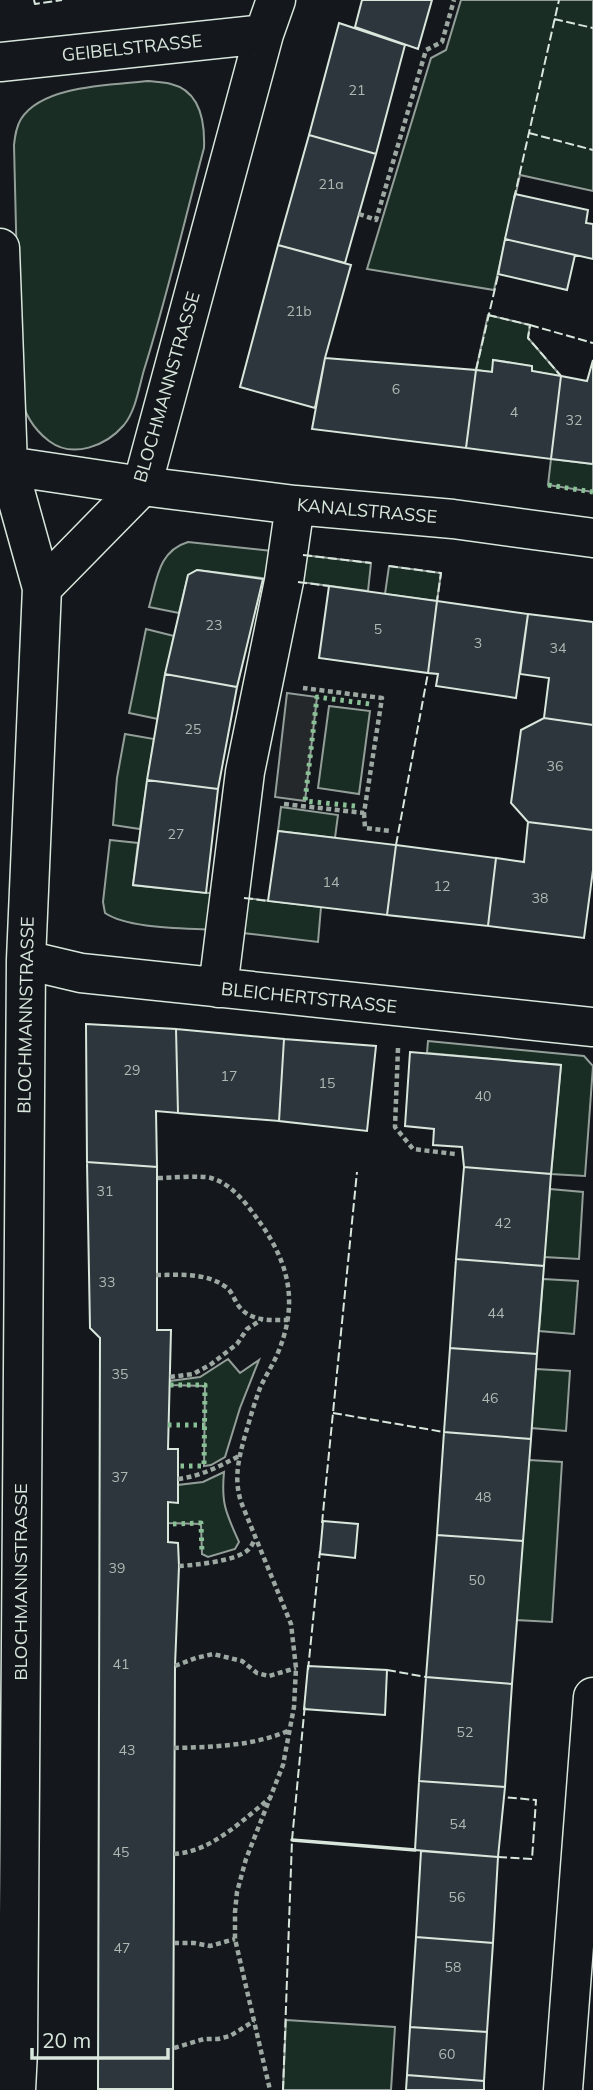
<svg xmlns="http://www.w3.org/2000/svg" width="593" height="2090" font-family="Mulish,sans-serif">
<style>
.green{fill:#1a2d24;stroke:#939e99;stroke-width:2}
.parking{fill:#24282b;stroke:#939e99;stroke-width:2}
.building{fill:#2c363c;stroke:#d8e6dc;stroke-width:2}
.lines{fill:none;stroke-linecap:round;stroke-linejoin:round}
.minor-casing{stroke:#d8e6dc;stroke-width:41}
.path{stroke:#9da8a2;stroke-width:4.5;stroke-dasharray:5 3.5;stroke-linecap:butt}
.minor{stroke:#14181c;stroke-width:38}
.hedge{stroke:#8ac095;stroke-width:5;stroke-dasharray:3.5 5;stroke-linecap:butt}
.fence{stroke:#d8e6dc;stroke-width:2;stroke-dasharray:9 3.5;stroke-linecap:butt}
.wall{stroke:#d8e6dc;stroke-width:3.5}
.labels{text-anchor:middle;stroke-width:5;stroke-linejoin:round;paint-order:stroke}
.number-label{font-size:14px;fill:#adbab4}
.street-label{font-size:18px;fill:#d8e6dc;stroke:#14181c}
</style>
<rect width="100%" height="100%" fill="#14181c"/>
<path class="green" d="M461 0H593V191L520 175 494 290 367 269 431 58 446 50Z
M148 81C156 82 164 82 171 84 200 91 205 122 204 148 184 222 167 297 144 370 139 387 136 410 124 425 106 446 73 459 49 441 32 428 23 411 20 392L14 145C15 136 16 127 21 119 42 85 112 85 148 81Z
M488 315 530 325 528 338 561 376 532 371V366L494 360 492 372 476 370Z
M551 459 593 464V492L548 485Z
M188 542 281 552 277 580 197 570 188 576 179 613 149 607C157 580 158 551 188 542Z
M303 555 371 563 368 591 300 582Z
M389 566 441 573 437 601 385 594Z
M146 629 174 636 158 719 129 713Z
M329 706 370 711 359 794 318 788Z
M125 734 154 739 140 829 113 825 117 778Z
M281 807 338 815 335 838 278 831Z
M110 840 138 843 133 885 218 894 214 930C184 928 129 929 105 913L103 902Z
M246 898 321 907 318 942 243 933Z
M428 1041 584 1056 593 1066 585 1176 551 1174 561 1065 427 1053Z
M550 1189 583 1192 579 1259 544 1257Z
M543 1279 578 1281 574 1334 539 1331Z
M228 1359 240 1373 259 1360 240 1408 225 1457 211 1465 204 1466 205 1386 170 1385V1381L200 1377Z
M536 1369 570 1371 566 1431 531 1428Z
M529 1460 562 1462 552 1622 516 1620Z
M224 1472C221 1504 226 1513 239 1542L235 1549 208 1557 202 1554 201 1524 168 1523V1502H178V1485L203 1482Z
M286 2020 395 2027 391 2090H283Z"/>
<path class="parking" d="M287 693 317 697 305 801 275 797Z"/>
<path class="building" d="M362 0H432L418 49 355 27Z
M339 23 405 45 376 154 309 135Z
M309 135 376 154 345 263 278 245Z
M515 194 588 210 586 223 593 224V259L505 239Z
M505 239 575 255 567 290 498 274Z
M278 245 351 265 325 358 315 408 240 387Z
M325 358 476 370 466 448 312 429Z
M493 360 532 366V371L561 376 551 459 466 448 476 370 492 372Z
M593 360V464L551 459 561 376 587 381Z
M197 570 263 579 237 687 165 674 188 575Z
M329 586 437 601 428 673 319 658Z
M437 601 528 614 516 698 436 686 438 674 428 673Z
M528 614 593 622V725L544 718 549 678 520 674Z
M165 674 237 687 218 789 147 780Z
M544 718 593 725V830L528 822 511 803 521 730Z
M147 780 218 789 206 893 133 885Z
M528 822 593 830V870L584 938 488 926 496 858 524 862Z
M278 831 396 845 387 915 268 901Z
M396 845 496 858 488 926 387 915Z
M86 1024 176 1029 178 1113 156 1111 157 1167 87 1162Z
M176 1029 284 1039 279 1121 178 1113Z
M284 1039 376 1046 367 1131 279 1121Z
M410 1052 561 1065 551 1174 464 1167 462 1147 433 1145 434 1129 405 1126Z
M87 1162 157 1167V1330H171L168 1449H178V1503L168 1502V1542L178 1543 179 1566 175 1666 173 2089H98L100 1338 90 1328Z
M464 1167 551 1174 544 1266 456 1259Z
M456 1259 544 1266 537 1354 450 1348Z
M450 1348 537 1354 531 1439 444 1432Z
M444 1432 531 1439 523 1541 437 1535Z
M323 1521 358 1524 355 1558 320 1554Z
M437 1535 523 1541 512 1684 426 1677Z
M308 1666 387 1670 385 1715 304 1709Z
M426 1677 512 1684 505 1787 419 1781Z
M419 1781 505 1787 498 1857 415 1850Z
M421 1851 498 1857 493 1943 416 1937Z
M416 1937 493 1943 487 2032 410 2027Z
M410 2027 487 2032 484 2081 407 2075Z
M407 2075 484 2081V2090H406Z"/>
<g class="lines">
<g class="minor-casing">
<path id="minor" d="M0 62 264 34
M0 248 8 466 42 588 26 960 18 2051 16 2090
M8 466 142 486 295 505 453 519 593 538
M42 588 142 486 264 34 276 0
M26 960 81 973 593 1027
M218 988 245 772 284 581 295 505
M563 2090 593 1697"/>
</g>
<path class="path" d="M359 214 376 220 426 50 442 42 454 0
M284 804 364 813 382 698 303 688
M364 813 365 828 390 831
M398 1048 395 1127 413 1149 455 1154
M158 1178C170 1178 200 1175 211 1178 233 1184 249 1207 261 1224 291 1267 298 1306 277 1355 272 1366 265 1377 260 1388 254 1404 249 1422 244 1439 238 1462 234 1479 241 1502L291 1624 296 1668 294 1707 283 1765 246 1859 237 1892 235 1912V1939L270 2090
M156 1275C180 1275 205 1272 226 1287 231 1290 234 1299 238 1305 250 1322 270 1320 288 1320
M170 1377 193 1374 210 1365 237 1344 247 1329 261 1320
M178 1479C201 1476 218 1467 239 1456
M179 1566C195 1565 238 1561 249 1549 252 1546 253 1542 255 1539
M175 1666 196 1658 213 1654 242 1661 257 1673 269 1676 296 1668
M174 1748C212 1747 255 1746 290 1730
M174 1854C211 1852 243 1820 270 1798
M174 1943H194L210 1946 235 1939
M174 2048 204 2039H218L230 2036 254 2021"/>
<use href="#minor" class="minor"/>
<path class="hedge" d="M548 485 593 492
M355 806 305 801 317 697 370 704
M170 1385H205L204 1466H178
M168 1425H204
M173 1524 201 1523 202 1554"/>
<path class="fence" d="M34 0 35 4 62 0
M554 19 593 28
M529 133 593 150
M514 199 559 0
M488 315 530 325 528 338 561 376
M530 325 593 343
M476 370 499 271
M303 555 371 563
M389 566 441 573 437 601
M298 582 329 586
M396 845 428 673
M244 898 268 901
M333 1413 444 1432
M322 1523 357 1172
M308 1670 320 1551
M387 1670 426 1677
M498 1857 532 1859 536 1800 503 1797
M283 2090 292 1840 305 1704"/>
<path class="wall" d="M292 1840 415 1850"/>
</g>
<g class="labels">
<g class="number-label">
<text x="357" y="95">21</text>
<text x="331" y="189">21a</text>
<text x="299" y="316">21b</text>
<text x="396" y="394">6</text>
<text x="514" y="417">4</text>
<text x="574" y="425">32</text>
<text x="214" y="630">23</text>
<text x="378" y="634">5</text>
<text x="478" y="648">3</text>
<text x="558" y="653">34</text>
<text x="193" y="734">25</text>
<text x="555" y="771">36</text>
<text x="176" y="839">27</text>
<text x="331" y="887">14</text>
<text x="442" y="891">12</text>
<text x="540" y="903">38</text>
<text x="132" y="1075">29</text>
<text x="229" y="1081">17</text>
<text x="327" y="1088">15</text>
<text x="483" y="1101">40</text>
<text x="105" y="1196">31</text>
<text x="503" y="1228">42</text>
<text x="107" y="1287">33</text>
<text x="496" y="1318">44</text>
<text x="120" y="1379">35</text>
<text x="490" y="1403">46</text>
<text x="120" y="1482">37</text>
<text x="483" y="1502">48</text>
<text x="117" y="1573">39</text>
<text x="477" y="1585">50</text>
<text x="121" y="1669">41</text>
<text x="465" y="1737">52</text>
<text x="127" y="1755">43</text>
<text x="458" y="1829">54</text>
<text x="121" y="1857">45</text>
<text x="457" y="1902">56</text>
<text x="122" y="1953">47</text>
<text x="453" y="1972">58</text>
<text x="447" y="2059">60</text>
</g>
<g class="street-label">
<text transform="translate(132 48) rotate(-6)" y="6">GEIBELSTRASSE</text>
<text transform="translate(167 387) rotate(-74)" y="6">BLOCHMANNSTRASSE</text>
<text transform="translate(367 511) rotate(5)" y="6">KANALSTRASSE</text>
<text transform="translate(309 998) rotate(6)" y="6">BLEICHERTSTRASSE</text>
<text transform="translate(26 1015) rotate(-89)" y="6">BLOCHMANNSTRASSE</text>
<text transform="translate(21 1582) rotate(-90)" y="6">BLOCHMANNSTRASSE</text>
</g>
</g>
<path d="M32 2048v10h136v-10" fill="none" stroke="#d8e6dc" stroke-width="3.5"/>
<text x="42" y="2048" font-size="21" fill="#d8e6dc" stroke="#14181c" stroke-width="5" paint-order="stroke">20 m</text>
</svg>
